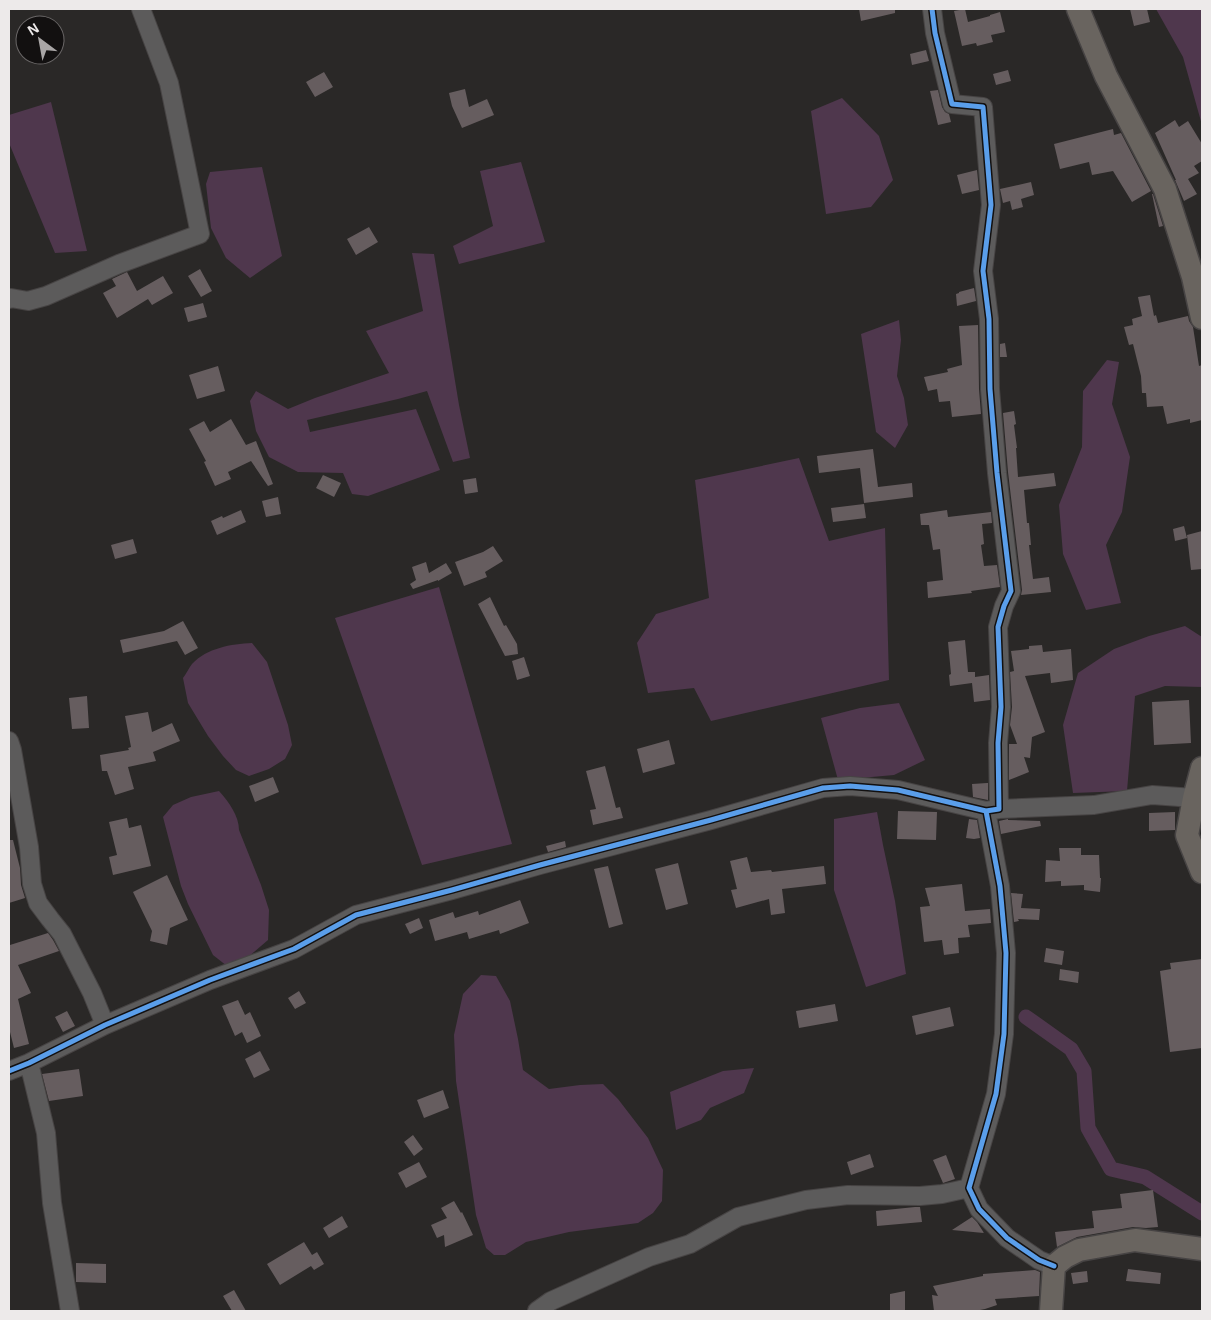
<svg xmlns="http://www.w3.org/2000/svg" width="1211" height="1320" font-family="Helvetica,sans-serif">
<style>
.water{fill:#4f374d}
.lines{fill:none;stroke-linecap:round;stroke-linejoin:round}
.canal{stroke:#4f374d;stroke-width:15}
.building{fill:#665d5f}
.minor-casing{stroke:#474444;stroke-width:20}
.major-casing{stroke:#474444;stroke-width:25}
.minor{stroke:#5c5b5b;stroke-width:18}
.major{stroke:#69645f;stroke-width:22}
.cycleway-casing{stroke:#121010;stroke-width:8}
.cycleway{stroke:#5a9eea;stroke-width:5}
</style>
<rect width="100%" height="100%" fill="#2a2827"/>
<path class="water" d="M1156 9H1202V125L1183 57Z
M842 98 879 136 893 180 871 207 826 214 811 111Z
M51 102 87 251 55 253 9 143V115Z
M521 162 545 242 459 264 453 246 493 226 480 171Z
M262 167 282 256 250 278 226 258 211 228 206 184 210 172Z
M412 253 434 254 459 405 470 458 453 462 427 391 398 399 307 420 310 432 416 409 440 470 368 496 352 494 343 473 298 472 269 457 256 431 250 401 256 391 288 409 315 398 389 373 366 331 423 311Z
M899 320 901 340 897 376 904 398 908 425 895 448 876 432 861 334Z
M1107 360 1119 362 1112 404 1130 457 1122 512 1106 545 1121 603 1086 610 1063 554 1059 505 1082 447 1083 391Z
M799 458 829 541 885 528 889 680 711 721 694 688 648 693 637 643 656 614 709 598 695 480Z
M439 587 512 844 422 865 335 618Z
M1185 626 1202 637V687L1165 686 1135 696 1127 791 1073 793 1063 725 1078 673 1114 649 1149 636Z
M252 643 267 662 288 725 292 745 285 759 269 769 249 776 236 770 223 756 208 736 188 703 183 678C186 674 189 668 192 664 207 648 231 644 252 643Z
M899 703 925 760 894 775 838 780 821 718 860 708Z
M219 791C229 802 239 816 239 830L261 885 269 910 268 940 247 958 227 966 213 955 188 904 181 886 163 817 173 805 191 797Z
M877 812 883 845 895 901 906 974 866 987 834 890V819Z
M481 975 496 976 510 1001 518 1039 523 1070 549 1089 580 1085 603 1084 618 1099 648 1138 663 1170 662 1201 653 1213 638 1223 569 1232 526 1242 505 1255H494L486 1248 476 1215 456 1081 454 1035 463 994Z
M754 1068 744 1093 710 1108 701 1120 676 1130 670 1092 723 1071Z"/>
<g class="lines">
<path class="canal" d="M1026 1017 1071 1049 1084 1071 1088 1128 1111 1169 1145 1177 1202 1213"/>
</g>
<path class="building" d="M859 9H895V13L861 21Z
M965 9 968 22 990 16V15L1000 12 1005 32 991 35 993 42 977 46 976 43 962 46 954 11Z
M1130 9H1147L1150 22 1134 26Z
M926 50 929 61 912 65 910 54Z
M1008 70 1011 81 996 85 993 74Z
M324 72 333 87 315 97 306 82Z
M465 89 469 107 487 99 494 115 462 128 452 106 449 93Z
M938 90 942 107 945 112 949 114 951 122 938 125 930 91Z
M1175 120 1179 127 1188 121 1202 144V161L1194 166 1199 173 1188 179 1197 194 1184 201 1175 180H1176L1155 133Z
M1113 129 1114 135 1121 133 1151 191 1132 202 1113 171 1092 175 1089 162 1060 169 1054 144Z
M977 170 979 190 962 194 957 175Z
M1031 182 1034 195 1021 199 1023 207 1012 210 1010 201 1003 203 1000 189Z
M1152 194H1153L1163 226 1159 227Z
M369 227 378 242 356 255 347 239Z
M200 269 212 291 201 297 188 276Z
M127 272 137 291 163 276 173 293 152 305 148 299 117 318 103 293 116 286 112 279Z
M974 288 976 301 957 306 956 294 959 293V292Z
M1150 295 1154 316 1156 315 1158 323 1188 316 1189 321 1193 327 1199 366 1202 365V420L1190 423V419L1167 424 1163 406 1147 407 1146 393H1142L1141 376 1133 344 1129 345 1124 327 1133 325 1132 319 1142 316 1138 297Z
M203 303 207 317 188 322 184 308Z
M978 325 979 389 981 414 952 417 950 401 939 402 937 389 928 391 924 377 948 372 947 369 962 365 959 326Z
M1005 343 1007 357H1000V344Z
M218 366 225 391 197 399 189 375Z
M1014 411 1016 424 1014 425 1017 448H1016L1018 477 1054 473 1056 486 1024 490 1027 523H1029L1031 545H1029L1033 579 1049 577 1051 592 1021 595 1022 590 1008 472 1003 413Z
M231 419 246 445 256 441 273 484 268 486 251 461 228 472 231 479 215 486 204 462 206 461 189 429 204 421 210 432Z
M873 449 878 487 912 483 913 497 864 503 860 468 819 473 817 456Z
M323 475 341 483 334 497 316 488Z
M476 478 478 492 465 494 463 480Z
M278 497 281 514 266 517 262 501Z
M864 504 866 518 833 522 831 508Z
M241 510 246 522 217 535 211 521 222 516 223 518Z
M947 510 948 517 991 512 992 523 982 524 984 544 981 545 984 566 997 565 1000 587 971 591 972 593 928 598 927 582 943 580 940 549 933 550 929 525H921L920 514Z
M1184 526 1187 538 1175 541 1173 529Z
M1202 531V569L1191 570 1187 535Z
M133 539 137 553 115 559 111 545Z
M493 546 503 561 485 572 487 577 464 586 455 562 483 552Z
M426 562 429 573 446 563 452 573 438 581V580L413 589 410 584 416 580 412 567Z
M490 597 504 626 506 625 517 644 518 654 505 656 478 604Z
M183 621 198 648 185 655 177 641 123 653 120 640 164 631Z
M965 640 968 672H975V677L989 675 990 700 974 702 972 683 950 686 949 675 951 674 948 642Z
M1042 645 1043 652 1071 649 1073 680 1051 683 1050 673 1025 676 1045 732 1032 737 1030 758 1024 757 1029 772 1009 780V744H1017L1010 725 1012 707 1010 672 1014 671 1011 651 1029 649V646Z
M524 657 530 676 517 680 512 661Z
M87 696 89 728 72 729 69 698Z
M1189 700 1191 743 1154 745 1152 702Z
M148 712 152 732 172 723 180 741 153 752 156 761 128 767 134 789 115 795 107 771H102L100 755 129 750 128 748 131 747 125 716Z
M669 740 675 764 643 773 637 749Z
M605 766 616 808 620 807 623 818 593 825 590 810 596 809 586 771Z
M273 777 279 792 255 802 249 786Z
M987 783H988V800L973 797 972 784Z
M898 811 937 812 936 840 897 839Z
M1175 812V830L1149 831V813Z
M127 818 129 828 141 825 151 866 113 875 109 857 117 855 109 822Z
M969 819 977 820 980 838 974 839 966 838Z
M1008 819V820L1040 821 1041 826 1001 834 999 821Z
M9 840H13L20 868 21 885 25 898 9 903Z
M565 841 566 847 548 852 546 846Z
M1059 848H1081V855H1099L1100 878H1101L1100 892 1084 890V885L1061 886V881L1045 882 1046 860 1060 861Z
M747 857 751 872 771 870 772 872 824 866 826 884 782 889 785 913 771 915 769 899 736 908 731 890 737 889 730 861Z
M678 863 688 904 666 910 655 869Z
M608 866 623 924 609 928 594 869Z
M167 875 188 920 170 928 167 945 150 941 152 931 133 892Z
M962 884 965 911 990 909 991 923 968 925 970 937 958 938 959 953 944 955 942 940 924 942 920 907 930 906 925 888Z
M1011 893 1023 894 1021 908 1040 909 1039 920 1018 919 1019 921 1014 922Z
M520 900 529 923 500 934 499 930 469 939 467 932 435 941 429 920 453 912 455 918 478 911 479 915Z
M419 918 423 928 410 934 405 924Z
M48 933 53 940 59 951 18 965 31 993 18 999 29 1044 14 1048 9 1028V942L10 945Z
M1046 948 1064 951 1062 965 1044 962Z
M1202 959V1048L1170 1052 1160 971 1171 969 1170 963Z
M1060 969 1079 972 1078 983 1059 980Z
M299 991 306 1003 295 1009 288 998Z
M238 1000 245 1015 250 1012 261 1036 247 1043 242 1032 235 1036 222 1006Z
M835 1004 838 1021 799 1028 796 1011Z
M950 1007 954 1026 916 1035 912 1016Z
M67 1011 75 1026 63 1032 55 1017Z
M260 1051 270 1070 254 1078 245 1059Z
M79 1069 83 1096 49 1101 42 1074Z
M443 1090 449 1108 424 1118 417 1100Z
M413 1135 423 1149 414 1156 404 1142Z
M870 1154 874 1167 851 1175 847 1162Z
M946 1155 955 1179 943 1183 933 1160Z
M419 1162 427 1177 406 1188 398 1173Z
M1153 1190 1158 1227 1146 1228 1133 1227 1077 1237 1057 1247 1055 1232 1094 1228 1092 1211 1122 1208 1120 1194Z
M454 1201 461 1213 462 1212 473 1235 445 1247 444 1235 437 1238 431 1225 447 1218 441 1208Z
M915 1207H920L922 1222 877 1226 876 1211Z
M342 1216 348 1227 329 1238 323 1228Z
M972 1217 977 1222 984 1233 952 1230Z
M304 1242 312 1255 317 1252 324 1264 314 1270 311 1266 280 1285 267 1264Z
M76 1263 106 1264V1283L76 1282Z
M1128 1269 1161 1273 1160 1284 1126 1281Z
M1035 1270 1040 1272 1039 1296 995 1299 997 1305 985 1309 975 1311H934L932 1295 938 1296 933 1286 983 1276V1274Z
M1087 1271 1088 1282 1073 1284 1071 1273Z
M234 1290 246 1311H232L223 1296Z
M905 1291V1311H890V1294Z"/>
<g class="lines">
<g class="minor-casing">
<path id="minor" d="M932 9 935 33 952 104 983 107 991 205 983 271 989 319 990 389 997 473 1011 591 1004 606 998 627 1001 707 998 743 999 809 986 811 1000 886 1006 953 1004 1034 996 1094 969 1188 979 1209 1007 1238 1039 1260 1054 1266
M9 299 11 298 28 301 46 296 119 264 200 234 169 83 141 9
M9 741 12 750 29 847 32 884 38 903 50 919 62 934 92 993 105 1025
M999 809 1094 805 1152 795 1194 798
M29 1063 46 1133 52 1203 70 1311
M9 1071 29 1063 105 1025 210 980 294 949 356 915 452 890 540 865 711 820 823 788 850 786 898 790 986 811
M537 1311 551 1301 649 1257 690 1244 738 1217 806 1200 848 1195 920 1196 942 1194 969 1188"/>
</g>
<g class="major-casing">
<path id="major" d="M1078 9 1106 76 1165 189 1193 277 1202 318
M1202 768 1194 798 1187 835 1202 872
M1051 1311 1054 1266 1065 1257 1079 1250 1135 1240 1202 1249"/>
</g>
<use href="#minor" class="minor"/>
<use href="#major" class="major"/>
<g class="cycleway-casing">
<path id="cycleway" d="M932 9 935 33 952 104 983 107 991 205 983 271 989 319 990 389 997 473 1011 591 1004 606 998 627 1001 707 998 743 999 809 986 811 1000 886 1006 953 1004 1034 996 1094 969 1188 979 1209 1007 1238 1039 1260 1054 1266
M9 1071 29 1063 105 1025 210 980 294 949 356 915 452 890 540 865 711 820 823 788 850 786 898 790 986 811"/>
</g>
<use href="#cycleway" class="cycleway"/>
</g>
<rect width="1211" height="1320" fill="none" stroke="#edeaea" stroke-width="20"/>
<g transform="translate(40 40) rotate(328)"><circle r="24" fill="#121010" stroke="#6a6767"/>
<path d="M0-4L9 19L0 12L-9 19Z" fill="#a9a6a6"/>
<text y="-8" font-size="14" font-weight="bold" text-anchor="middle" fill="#edeaea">N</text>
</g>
</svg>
